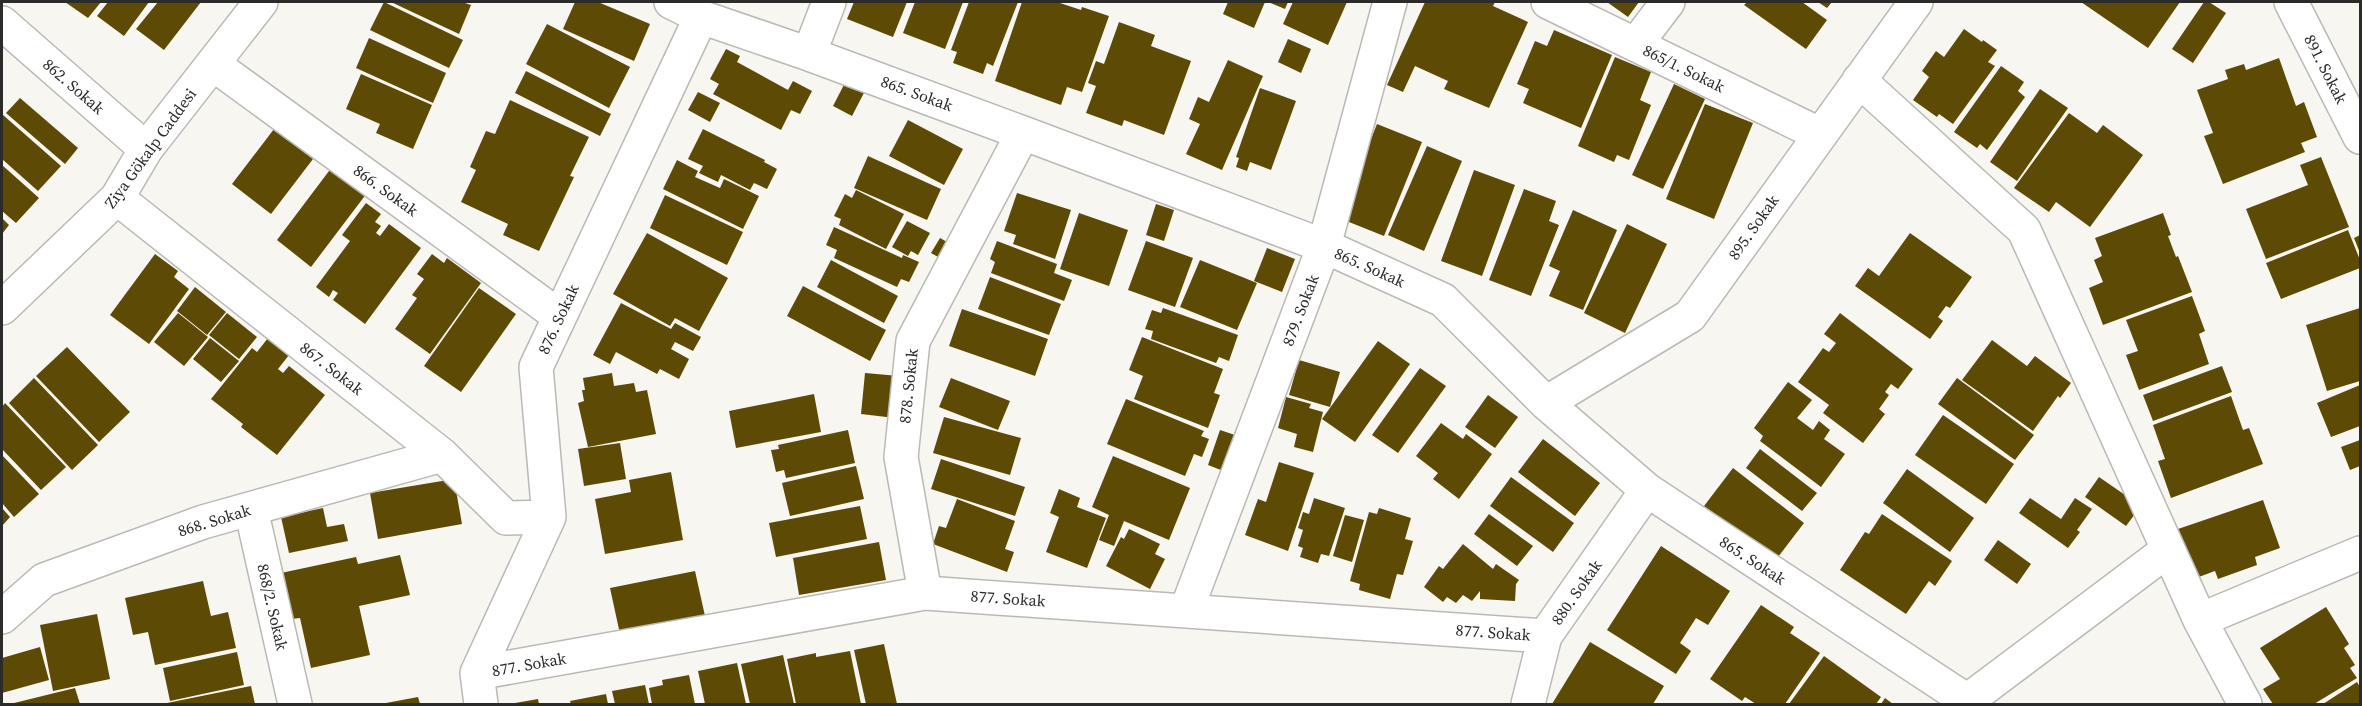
<svg xmlns="http://www.w3.org/2000/svg" width="2362" height="706" font-family="'Source Serif 4',serif">
<style>
.building{fill:#5d4a04}
.lines{fill:none;stroke-linecap:round;stroke-linejoin:round}
.minor-casing{stroke:#bab9b4;stroke-width:36}
.secondary-casing{stroke:#bab9b4;stroke-width:36}
.minor{stroke:#fff;stroke-width:33}
.secondary{stroke:#fff;stroke-width:33}
.labels{text-anchor:middle;stroke-width:6;stroke-linejoin:round;paint-order:stroke}
.street-label{font-size:16px;fill:#2b2b29;stroke:#fff}
</style>
<rect width="100%" height="100%" fill="#f8f6f1"/>
<path class="building" d="M65 2H101L88 18Z
M108 2H149L124 36 97 16Z
M158 2H201L164 50 136 29Z
M384 2 463 40 449 68 370 30Z
M391 2H462L471 5 459 34Z
M575 2H598L650 24 634 61 563 29Z
M854 2H907L893 37 847 19Z
M915 2H963L945 49 903 33Z
M969 2H1018L993 66 987 63 983 74 953 63 957 52 951 50Z
M1022 2H1057L1081 10 1082 7 1109 16 1082 92 1067 87 1061 105 995 81Z
M1228 2H1265L1254 28 1223 14Z
M1268 2H1288L1285 9Z
M1293 2H1347L1328 45 1283 24Z
M1425 2H1495L1493 6 1528 22 1489 108 1444 89 1448 81 1415 66 1403 92 1387 85Z
M1607 2H1639L1628 17Z
M1747 2H1802L1827 20 1806 49 1744 5Z
M1818 2H1832L1827 8Z
M2081 2H2180L2148 48Z
M2204 2H2209L2226 13 2193 63 2172 49Z
M1119 22 1155 35 1151 46 1191 61 1164 135 1124 120 1122 126 1086 113 1096 86 1088 83 1096 61 1104 64Z
M547 24 630 67 609 108 526 64Z
M1964 29 1982 42 1983 40 1997 50 1988 62 1995 66 1953 124 1939 114 1937 117 1913 100 1929 77 1922 71 1936 51 1944 57Z
M1554 30 1612 55 1581 128 1523 103 1529 89 1517 84 1535 41 1547 46Z
M369 38 446 73 433 103 356 68Z
M1288 39 1311 49 1301 73 1278 62Z
M726 49 740 56 737 62 788 90 793 81 812 91 800 114 791 110 781 130 713 94 719 84 710 79Z
M1615 57 1651 72 1640 100 1651 105 1629 160 1617 155 1614 162 1578 146Z
M2279 58 2296 106 2304 102 2317 137 2301 143 2305 152 2223 184 2204 136 2213 133 2197 90 2228 79 2225 70 2244 64 2246 70Z
M1228 60 1263 76 1222 170 1186 154 1200 124 1189 119 1198 97 1209 102Z
M2001 66 2024 82 2018 91 2025 97 1987 150 1980 144 1977 148 1954 132Z
M526 71 611 114 600 136 515 93Z
M361 74 432 105 413 149 376 133 380 124 346 109Z
M848 77 867 87 852 116 833 106Z
M1674 84 1705 99 1663 189 1632 175Z
M1260 88 1296 101 1271 170 1250 162 1247 171 1236 167 1239 158 1236 157Z
M2040 89 2068 108 2017 181 1990 162Z
M698 92 720 103 710 122 688 110Z
M20 98 78 148 65 164 6 113Z
M510 100 589 137 570 176 574 177 539 251 503 235 508 224 461 202 476 170 470 167 486 131 495 134Z
M1705 104 1753 123 1714 219 1666 199Z
M2069 113 2097 133 2103 125 2143 155 2090 227 2056 202 2049 212 2014 188Z
M3 115 61 166 38 191 2 159Z
M908 120 963 149 944 185 889 156Z
M1377 124 1422 142 1384 236 1339 218Z
M274 129 313 159 271 214 232 184Z
M703 129 765 160 764 162 777 169 767 189 754 183 750 190 721 175 718 182 699 173 703 166 688 159Z
M1427 146 1462 161 1424 251 1388 235Z
M868 156 941 189 927 220 854 188Z
M2321 157 2349 227 2266 259 2246 209 2308 185 2300 165Z
M677 160 698 171 695 177 720 188 724 179 759 196 743 229 663 189Z
M2 165 39 198 16 223 2 211Z
M332 167 367 193 311 267 277 240Z
M1474 170 1515 185 1482 276 1441 261Z
M1524 189 1556 201 1549 221 1559 225 1531 296 1489 280Z
M856 190 904 214 886 249 839 225 841 219 834 216 845 194 852 198Z
M1017 193 1071 210 1055 259 1013 244 1016 235 1004 231Z
M665 195 743 232 727 265 650 228Z
M366 203 381 214 375 222 381 226 376 233 380 236 389 224 421 248 365 324 333 300 338 293 333 290 329 297 316 287 350 241 342 235Z
M1156 204 1174 210 1164 241 1146 235Z
M1573 210 1617 230 1583 310 1549 296 1560 271 1549 266Z
M1079 213 1128 230 1109 286 1060 269Z
M2163 213 2171 235 2168 236 2176 257 2178 256 2192 292 2103 325 2089 288 2103 282 2094 260 2102 256 2095 238Z
M2 218 9 225 2 234Z
M907 221 930 233 918 255 911 251 908 256 892 247Z
M1627 224 1667 244 1625 333 1584 313Z
M834 227 902 258 903 255 919 262 909 282 901 279 897 287 834 258 837 250 826 245Z
M2348 230 2360 260V268L2281 299 2266 263Z
M647 233 728 278 699 331 675 318 670 326 613 294Z
M1910 233 1972 277 1950 308 1946 306 1938 317 1943 321 1930 339 1855 286 1868 268 1879 276Z
M2360 235V253L2354 238Z
M940 238 956 247 947 262 931 253Z
M997 241 1057 264 1054 273 1072 280 1064 301 991 273 995 262 990 259Z
M1146 241 1193 258 1175 307 1128 290Z
M1267 248 1295 259 1282 292 1254 281Z
M155 254 178 271 174 277 189 289 149 344 110 315Z
M432 254 444 263 447 258 481 283 430 354 395 329 417 298 412 295 424 279 417 274Z
M831 260 898 296 884 323 817 287Z
M1200 260 1257 283 1237 330 1180 307Z
M990 277 1061 304 1049 335 978 309Z
M803 286 886 330 870 361 787 316Z
M195 287 226 312 207 335 177 311Z
M479 288 516 314 461 392 424 366Z
M2192 296 2205 331 2199 334 2209 364 2139 390 2126 355 2138 351 2126 320Z
M621 303 671 329 675 323 701 337 693 351 675 342 671 349 689 359 679 379 660 369 657 374 616 352 610 364 593 355Z
M1163 308 1238 335 1229 361 1219 357 1216 363 1151 339 1153 331 1145 329 1152 310 1161 313Z
M2360 308V381L2327 391 2306 325Z
M962 309 1048 339 1035 376 949 346Z
M178 313 208 337 184 366 154 342Z
M227 313 257 337 239 359 209 335Z
M1840 313 1913 369 1898 389 1891 384 1885 392 1889 395 1879 409 1885 414 1863 443 1823 413 1829 405 1798 382 1823 348 1829 352 1836 343 1824 334Z
M1142 337 1223 369 1214 393 1220 395 1208 428 1134 399 1143 376 1129 370Z
M210 338 239 361 221 382 193 359Z
M268 338 289 355 278 369 283 373 289 366 325 395 277 455 241 427 243 424 211 399 252 348 257 352Z
M1992 340 2027 366 2035 356 2071 383 2060 398 2058 396 2033 431 1962 380Z
M1378 341 1410 364 1355 442 1322 419Z
M67 347 130 412 99 442 36 376Z
M1299 360 1340 372 1330 407 1289 395Z
M2222 366 2232 392 2153 421 2143 395Z
M1420 368 1446 386 1398 453 1372 435Z
M612 373 614 386 634 383 636 392 647 390 656 434 588 447 578 403 584 401 582 390H585L583 378Z
M865 373 899 376 895 418 861 414Z
M34 378 98 445 72 470 9 403Z
M951 378 1010 401 998 430 939 407Z
M1957 378 2034 435 2015 460 1938 404Z
M1788 382 1812 400 1797 418 1813 430 1819 421 1830 430 1824 439 1845 454 1821 487 1760 441 1763 436 1754 428Z
M2360 385V426L2331 437 2317 403Z
M814 394 821 432 736 448 729 411Z
M1488 395 1518 417 1495 448 1465 427Z
M2231 396 2243 430 2249 428 2263 464 2171 498 2158 461 2165 459 2153 425Z
M1286 397 1311 404 1309 408 1323 412 1313 452 1294 447 1297 434 1278 428Z
M1126 399 1204 431 1201 436 1209 439 1202 457 1194 454 1185 476 1107 444Z
M5 403 66 467 41 490 2 449V407Z
M1943 415 2014 464 1986 504 1915 455Z
M944 417 1021 438 1010 475 933 453Z
M1441 423 1463 439 1466 434 1492 454 1459 499 1433 479 1438 473 1416 456Z
M848 430 855 463 786 478 784 470 776 472 771 450 779 449 778 445Z
M1220 430 1238 436 1226 472 1208 465Z
M1543 439 1600 483 1575 516 1518 472Z
M2360 440V466L2350 470 2341 447Z
M620 443 626 479 584 486 578 449Z
M1760 449 1817 493 1802 511 1746 468Z
M2 455 39 494 14 517 2 503Z
M1113 456 1190 488 1169 540 1124 521 1114 546 1099 540 1109 515 1092 507Z
M941 459 1025 487 1015 516 931 489Z
M1279 462 1314 473 1288 551 1245 535 1258 499 1266 502Z
M856 466 864 499 790 516 782 483Z
M1733 468 1804 523 1775 561 1704 506Z
M1907 469 1974 518 1950 552 1883 503Z
M671 472 683 540 605 554 595 499 631 492 629 480Z
M1511 477 1574 523 1553 552 1490 506Z
M2099 477 2141 506 2126 526 2085 497Z
M454 479 462 524 378 539 370 493Z
M1059 489 1080 498 1077 507 1106 518 1087 568 1046 552 1059 517 1050 513Z
M1314 498 1345 508 1329 556 1321 554 1318 563 1300 557 1303 548 1298 546 1303 530 1298 528 1303 512 1309 514Z
M2030 498 2061 519 2075 498 2092 509 2077 530 2080 532 2068 548 2019 513Z
M957 499 1015 521 1005 549 1014 552 1007 572 933 544 939 526 946 528Z
M2263 500 2280 548 2255 557 2257 565 2218 579 2215 571 2196 578 2178 529Z
M860 506 867 539 776 557 769 523Z
M2 508 10 517 2 526Z
M323 508 327 527 344 524 348 541 289 553 281 517Z
M1379 508 1411 518 1405 539 1413 541 1403 575 1397 574 1390 599 1359 590 1360 584 1350 581 1369 512 1377 514Z
M1489 514 1533 546 1517 566 1474 534Z
M1882 514 1952 561 1935 586 1929 581 1906 614 1840 570 1865 532 1869 534Z
M1345 515 1364 520 1352 562 1333 556Z
M1129 529 1160 544 1155 554 1165 559 1150 589 1106 566 1121 537 1124 539Z
M1998 540 2031 564 2017 584 1984 560Z
M879 542 886 580 799 595 793 558Z
M1463 544 1493 569 1496 564 1519 580 1516 584 1515 601 1480 599V591L1472 601 1463 595 1456 603 1447 597 1443 602 1424 587 1439 566 1443 569Z
M1661 546 1730 591 1708 625 1696 618 1680 643 1691 651 1676 674 1607 630Z
M400 555 410 595 359 606 370 655 311 668 300 618 292 619 281 573 356 557 358 564Z
M695 571 705 616 620 634 610 588Z
M203 581 211 616 228 612 236 648 155 665 148 632 133 635 125 598Z
M1761 605 1794 627 1790 633 1820 653 1785 704H1756L1745 697 1742 701 1710 679Z
M2326 607 2349 644 2344 648 2355 665 2350 668 2357 678 2314 704H2273L2263 689 2280 679 2260 648Z
M97 614 110 679 53 691 40 625Z
M1590 642 1664 686 1653 704H1552Z
M884 644 897 704H866L854 650Z
M40 647 49 680 2 693V658Z
M850 651 861 704H796L787 659 816 653V657Z
M237 652 244 685 170 701 163 668Z
M783 655 794 704H750L741 664Z
M1824 656 1881 697 1876 704H1789Z
M737 663 746 704H705L698 671Z
M689 675 695 704H652L649 688 663 685 662 680Z
M2357 682 2360 687V704H2323Z
M645 685 649 704H615L612 691Z
M251 686 255 704H167V703Z
M75 688 80 704H10Z
M606 694 608 704H571L570 701Z
M418 697 420 704H386V703Z
M1885 698 1893 704H1881Z
M538 699 539 704H515V703Z"/>
<g class="lines">
<g class="minor-casing">
<path id="minor" d="M671 2 701 17 809 54 1023 133 1324 246 1443 300 1546 403 1647 490 1972 704
M1548 2 1819 134
M2291 2 2360 137
M2 23 146 149
M1636 44 1668 2
M809 54 829 2
M213 64 559 316
M1859 80 2024 230 2200 620 2360 553
M117 198 442 455 506 518 549 517
M1546 403 1690 316 1916 2
M251 509 295 704
M925 593 901 457 913 341 1023 133
M1186 611 1324 246 1390 2
M2 617 44 580 203 522 442 455
M2200 620 2245 704
M477 673 925 593 1545 636
M1967 701 2168 550
M481 704 477 673 549 517 536 367 701 17
M1528 704 1545 636 1647 490"/>
</g>
<g class="secondary-casing">
<path id="secondary" d="M2 308 117 198 146 149 261 2"/>
</g>
<use href="#minor" class="minor"/>
<use href="#secondary" class="secondary"/>
</g>
<g class="labels">
<g class="street-label">
<text transform="translate(1684 68) rotate(26)" y="6">865/1. Sokak</text>
<text transform="translate(2326 69) rotate(63)" y="6">891. Sokak</text>
<text transform="translate(74 86) rotate(41)" y="6">862. Sokak</text>
<text transform="translate(917 93) rotate(20)" y="6">865. Sokak</text>
<text transform="translate(150 148) rotate(-54)" y="6">Ziya Gökalp Caddesi</text>
<text transform="translate(386 190) rotate(36)" y="6">866. Sokak</text>
<text transform="translate(1753 227) rotate(-55)" y="6">895. Sokak</text>
<text transform="translate(1370 267) rotate(24)" y="6">865. Sokak</text>
<text transform="translate(1300 310) rotate(-69)" y="6">879. Sokak</text>
<text transform="translate(558 319) rotate(-65)" y="6">876. Sokak</text>
<text transform="translate(332 368) rotate(38)" y="6">867. Sokak</text>
<text transform="translate(908 386) rotate(-84)" y="6">878. Sokak</text>
<text transform="translate(214 520) rotate(-17)" y="6">868. Sokak</text>
<text transform="translate(1753 560) rotate(33)" y="6">865. Sokak</text>
<text transform="translate(1576 592) rotate(-55)" y="6">880. Sokak</text>
<text transform="translate(1008 598) rotate(4)" y="6">877. Sokak</text>
<text transform="translate(273 607) rotate(77)" y="6">868/2. Sokak</text>
<text transform="translate(1493 632) rotate(4)" y="6">877. Sokak</text>
<text transform="translate(529 664) rotate(-10)" y="6">877. Sokak</text>
</g>
</g>
<rect width="2362" height="706" fill="none" stroke="#2b2b29" stroke-width="6"/>
</svg>
